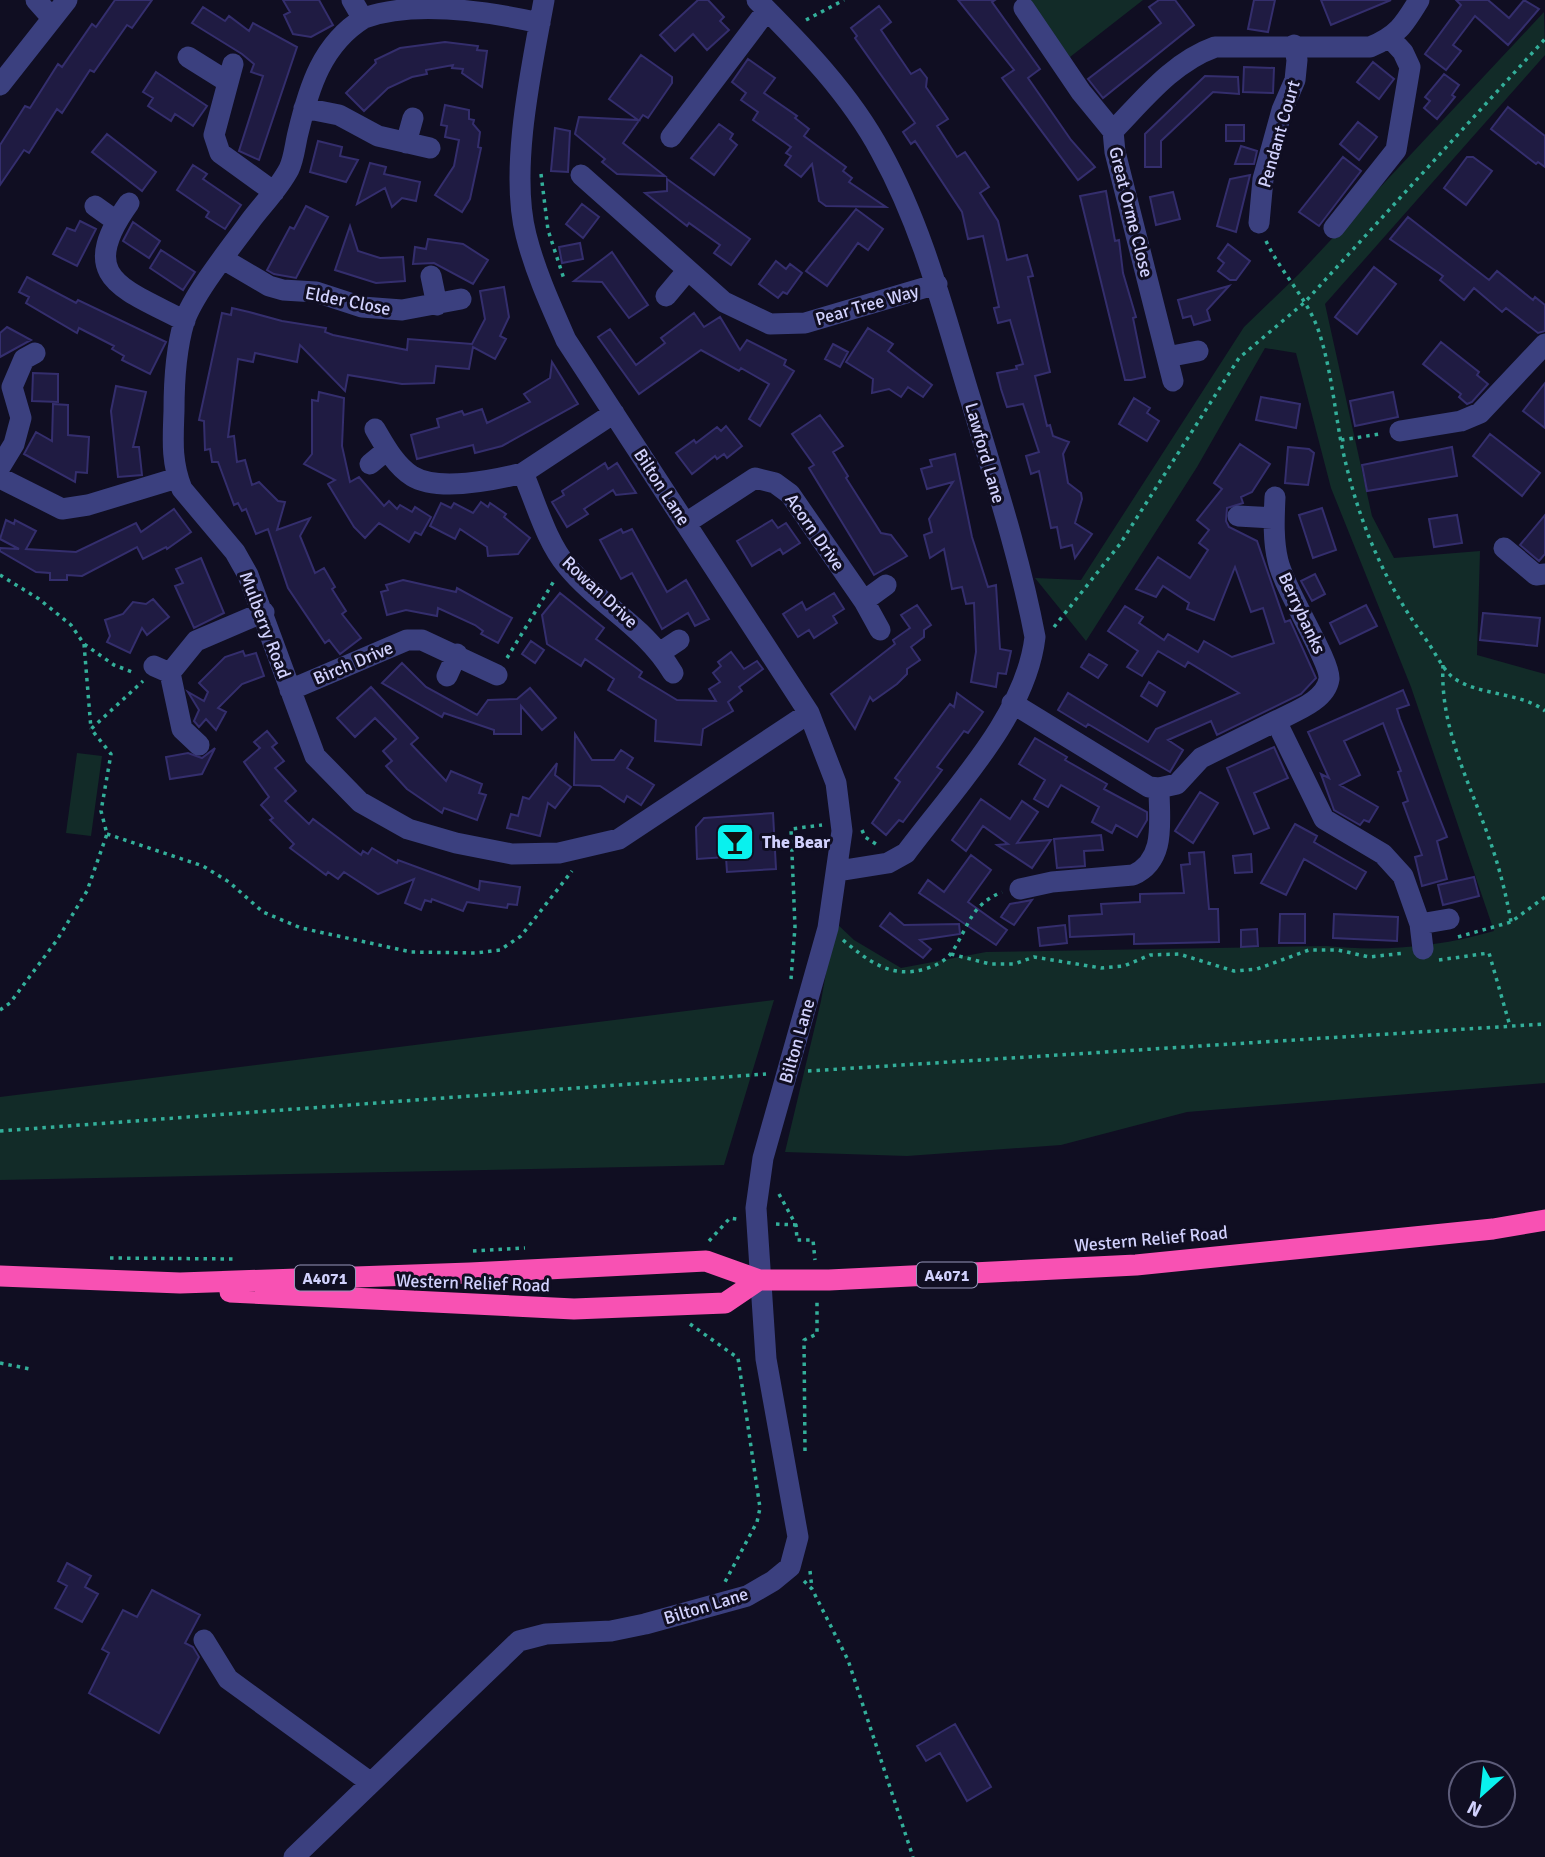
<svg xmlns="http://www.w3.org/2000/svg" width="1545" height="1857" font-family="Signika,sans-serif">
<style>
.green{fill:#122b28}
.building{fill:#1f1b42;stroke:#342e6d;stroke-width:2}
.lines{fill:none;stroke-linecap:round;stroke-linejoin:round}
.path{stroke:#33af9a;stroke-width:3.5;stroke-dasharray:3.5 5;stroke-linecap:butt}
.minor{stroke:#3b407f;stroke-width:21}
.highway{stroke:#f851b3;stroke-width:21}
.labels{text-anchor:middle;stroke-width:6;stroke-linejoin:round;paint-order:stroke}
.shield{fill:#100e22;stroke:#9796bb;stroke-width:2}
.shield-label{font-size:16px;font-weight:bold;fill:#d1d1fd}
.street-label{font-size:18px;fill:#d1d1fd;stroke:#100e22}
.poi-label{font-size:18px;font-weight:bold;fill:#d1d1fd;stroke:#100e22;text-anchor:start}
</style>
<rect width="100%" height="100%" fill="#100e22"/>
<path class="green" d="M1027 0H1143L1070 57Z
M1544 12 1545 55 1325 304 1372 516 1394 558 1480 551 1477 655 1545 674V1083L1187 1112 1061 1145 907 1156 785 1152 821 1001 835 922 854 940 901 968 986 952 1326 946C1383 952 1439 947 1494 931L1411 687 1331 488 1296 353 1265 348 1197 467 1086 641 1035 578 1081 580 1244 327 1299 274Z
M77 753 102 756 91 836 66 833Z
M774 1000 724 1165 0 1180V1097Z"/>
<path class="building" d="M115 0H152L132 28 127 25 94 72 90 70 62 113 57 109 29 153 24 150 0 185V145L25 106 30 108 58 64 62 67 92 24 96 27Z
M283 0H319L333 25 311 37 293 34 284 15 290 12Z
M698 0H708L724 17 720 21 729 30 707 50 693 34 675 51 660 35Z
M958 0H995L992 2 1040 69 1028 78 1071 140 1095 167 1078 180 1002 78 1014 70Z
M1159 0H1175L1194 25 1103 98 1088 79 1161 23 1149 7Z
M1254 0H1275L1268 32 1248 29Z
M1321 0H1391L1331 25Z
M1456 0H1488L1509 18 1524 0 1539 9 1508 45 1475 16 1453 45 1461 51 1446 70 1425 54 1461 5Z
M879 6 891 22 881 30 911 74 920 69 927 78 926 87 948 119 937 126 957 157 965 152 989 187 980 193 998 221 1007 260 1027 255 1033 276 1028 277 1050 372 1035 376 1047 426 1050 425 1053 436 1069 442 1063 454 1068 483 1081 493 1082 499 1075 523 1092 534 1075 558 1072 545 1061 548 1057 527 1051 528 1039 471 1031 474 1026 456 1039 452 1023 404 1007 407 1001 389 997 373 1017 369 1016 366 1023 364 1010 320 998 323 994 308 999 307 983 236 968 239 962 212 915 141 911 144 903 132 915 123 855 38 857 36 851 28Z
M203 7 225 21 229 16 249 31 253 23 297 47 259 160 239 151 263 76 251 72 254 64 242 54 192 23Z
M445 42 478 46 477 50 487 51 482 87 462 73 463 69 452 68 453 65 426 70 427 74 412 77 388 88 364 111 346 93 376 63 375 60 400 48Z
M641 55 672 77V83L648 118 643 115 623 143 665 176 617 174 602 162 605 159 575 134 579 117 638 120 609 99Z
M748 59 775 78 764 93 797 116 795 118 809 129 804 136 846 167 843 171 852 178 849 182 886 207 826 206 819 201 812 164 801 177 785 165 791 156 786 153 791 147 753 120 758 112 741 100 746 93 732 82Z
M1373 62 1394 79 1379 99 1357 82Z
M1244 67 1274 68 1273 93 1243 92Z
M156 72 207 106 193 126 175 114 171 121 148 106 153 98 143 92Z
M1444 74 1459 85 1452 95 1455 97 1437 119 1424 108 1430 101 1425 97Z
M1205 76 1238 77 1239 94 1213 92 1161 141V167H1145V134Z
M445 105 469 110V119L474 120 473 124 480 132 478 147 481 148 470 199 462 212 435 195 454 166 459 140 445 137 447 126 441 125Z
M1508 107 1545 136V167L1538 162 1536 164 1491 129Z
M1358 122 1377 137 1359 160 1340 144Z
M719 124 733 134 730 139 737 145 714 175 691 158Z
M1226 125H1244V141H1226Z
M555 128 570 131 568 172 551 171Z
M107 134 156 172 142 191 92 152Z
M318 141 342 147 340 156 358 160 346 182 310 172Z
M1241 146 1257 151 1254 164H1235Z
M1343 157 1361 171 1319 226 1299 212Z
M1467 157H1473L1492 171 1466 205 1444 188Z
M370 163 386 167 384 174 420 182 416 201 402 198 392 207 385 188 357 204Z
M193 165 207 174 203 179 241 205 225 229 206 217 209 212 177 190Z
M1250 175 1236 232 1217 226 1230 179Z
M667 179 750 239 731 265 714 253 720 245 689 223 687 226 645 193 667 191Z
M1106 191 1115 241 1119 240 1123 273 1136 317 1133 318 1145 377 1131 380H1125L1080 196Z
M1173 192 1180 219 1156 225 1150 197Z
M582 204 599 217 583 238 566 224Z
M306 206 328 217 296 278 274 274 267 270 290 227 294 229Z
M856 209 883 229 868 250 858 243 827 286 806 271Z
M1408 217 1489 280 1497 271 1533 300 1535 297 1545 305V331L1538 333 1506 308 1502 312 1474 288 1464 300 1440 280 1443 276 1390 239Z
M80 221 96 229 77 266 53 254 67 228 75 231Z
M133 222 160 241 149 258 123 241Z
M350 226 358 251 380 258 403 257 405 281 376 283 335 270Z
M428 239 463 244 488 260 473 284 434 263 413 264 415 247 426 249Z
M580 243 583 259 562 263 559 247Z
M1228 244 1250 261 1236 280H1230L1218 271 1224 263 1218 258Z
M161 250 195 272 183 290 150 268Z
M612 252 648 305 629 318 602 282 574 281Z
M776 261 786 269 790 264 802 273 787 294 783 292 778 298 759 284Z
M1374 267 1396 284 1357 334 1335 317Z
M27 277 76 303 78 300 166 342 150 374 122 360 124 356 112 349 114 346 79 328 77 333 26 303 29 297 19 292Z
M1229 286 1207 310 1210 320 1194 325 1191 316 1183 318 1178 300Z
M504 287 509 317 500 336 506 339 495 359 473 347 469 369 436 366 434 383 402 384 348 375 345 391 300 345 297 362 255 353 253 362 238 359 228 437 234 436 237 462 245 460 252 485 259 482 278 501 285 502 277 530 310 518 300 536 315 573 324 568 335 587 332 589 346 611 342 614 361 638 340 654 329 640 325 643 288 588 268 529 256 534 246 509 242 511 238 503 234 505 218 462H212L210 449 205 450 204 421 199 420 222 313 231 315 232 308 249 312 282 321 326 328 325 332 333 335 407 350 408 339 472 344 485 319 480 291Z
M694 313 704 327 720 317 740 350 747 340 786 360 784 365 794 371 760 426 749 419 769 384 741 368 739 371 701 350 639 394 598 337 610 329 636 365 665 343 661 338Z
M7 327 31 340 0 357V333Z
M868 328 893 344 888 351 932 385 923 397 908 387 901 397 889 389 872 393 873 379 846 362Z
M1441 342 1479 372 1477 375 1488 384 1472 402 1467 404 1459 397 1461 394 1423 364Z
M833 344 848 352 840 367 825 359Z
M552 362 578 404 502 446 475 453 473 445 417 459 411 435 439 427 437 419 462 411 464 415 482 409 487 423 530 402 524 394 550 378Z
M33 373 58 374V402L32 401Z
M1545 383V428L1523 411Z
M116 386 146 392 133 447H139L142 475 118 477 111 411Z
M319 392 344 398 342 446 350 482 359 477 384 506 389 501 397 509 400 505 412 512 415 507 431 517 421 535 415 532 409 542 379 523 365 538 354 527 328 484 335 480 304 464 312 454V400L318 401Z
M1393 392 1398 417 1355 426 1350 401Z
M1261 397 1300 404 1296 428 1256 420Z
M1134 398 1150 408 1147 413 1159 421 1147 441 1119 424Z
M53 404 68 405V435L89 437 87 473 76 472 75 482 24 454 36 432 52 441Z
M820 415 843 446 833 452 848 476 846 478 881 533 891 535 907 556 874 575 809 468 814 465 792 434Z
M726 426 742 446 727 458 724 454 717 459 715 456 692 474 676 453 694 440 696 443 717 427 721 431Z
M1490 434 1540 473 1522 496 1473 456Z
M1240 444 1270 464 1252 492 1241 497 1243 503 1227 508 1226 521 1229 527 1257 541 1285 622 1290 620 1316 678 1301 694 1217 735 1211 721 1168 740 1183 750 1170 772 1088 724 1086 727 1058 710 1068 693 1148 742 1156 729 1239 693 1188 662 1185 667 1158 651 1142 676 1127 667 1138 651 1108 631 1125 606 1143 617 1139 623 1164 640 1168 634 1198 652 1204 641 1232 657 1274 643 1263 608 1251 612 1235 567 1214 620 1187 609 1189 603 1163 586 1156 597 1136 589 1158 557 1190 578 1208 550 1199 543 1209 530 1197 520 1222 489 1214 483Z
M1288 447 1309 449 1314 453 1308 485 1285 483Z
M1452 447 1457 476 1367 491 1362 465Z
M955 454 972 537 988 587 996 585 1000 649 1011 651 1006 674 998 673 996 687 971 682 976 652 974 603 966 604 962 587 952 589 944 549 930 558 924 535 932 532 929 519 953 482 927 489 921 469 932 466 930 460Z
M605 463 608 469 617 463 636 493 616 495 613 490 584 509 588 514 567 527 552 502 564 495 562 491Z
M481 502 488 507 490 503 506 514 504 517 530 538 518 554 488 556 487 547 460 529 455 539 430 526 441 503 451 508 454 503 473 513Z
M1322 508 1336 550 1313 558 1299 515Z
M174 509 191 532 167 549 166 547 143 559 137 547 82 576 67 575V580H50V573L36 572 0 551V548L19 549 0 539 6 520 14 524 15 520 36 531 26 549 76 552 136 523 141 532Z
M1457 515 1462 543 1434 547 1429 519Z
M1545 515V554L1539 561 1520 545Z
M772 520 778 528 786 523 800 543 783 554 780 549 752 566 737 541Z
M621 529 623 533 632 529 667 592 686 580 709 619 695 626 688 613 662 629 632 573 621 579 600 540Z
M201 558 224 613 194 628 175 586 183 583 176 569Z
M1315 574 1325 594 1312 601 1301 581Z
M403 580 456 592 457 588 512 618 498 643 481 634 483 631 475 625 438 608 437 616 406 610 387 615 381 592 388 590 386 585Z
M560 593 604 628 596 639 642 672 639 677 677 700 716 701 709 689 720 682 713 673 721 666 718 662 731 652 744 669 757 661 763 669 739 687 742 691 728 702 733 711 703 729 701 745 655 741 656 720 608 690 614 679 585 659 581 666 547 644 542 615Z
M834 593 844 609 833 616 837 623 814 638 809 630 798 637 783 614 802 602 806 610Z
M153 599 169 617 147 635 142 628 130 653 107 642 110 636 105 620 123 614 133 602 146 604Z
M917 605 931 625 924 630V637L911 647 920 660 907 669V674L897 684 873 701 870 697 855 729 831 694 895 644 893 640 910 628 901 615Z
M1366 605 1377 626 1340 644 1330 623Z
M1483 613 1540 618 1537 646 1480 640Z
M531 641 544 650 535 663 522 654Z
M243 651 245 656 256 653 264 676 242 684 218 708 226 712 216 730 206 719 199 727 194 721 199 710 188 692 204 701 208 692 199 683 225 657Z
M1089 654 1107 665 1098 678 1081 667Z
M402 663 426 687 477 715 488 700 517 699 530 688 556 718 542 730 521 706V734H494V730L444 713 442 717 382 683Z
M1149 682 1165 692 1157 706 1141 696Z
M371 687 418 738 411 744 446 781 451 771 482 784 479 793 486 795 477 820 444 808 442 813 407 789 386 766 392 761 383 751 396 739 375 718 355 737 337 718Z
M1403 690 1409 705 1397 709 1400 719 1447 837 1437 841 1447 879 1422 886 1415 857 1422 855 1403 803 1408 801 1398 772 1401 771 1383 723 1344 741 1360 775 1340 785 1378 807 1369 822 1364 820 1360 825 1334 810 1321 774 1329 778 1308 732Z
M957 693 983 712 968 733 964 731 937 767 942 770 903 822 899 820 886 835 872 823 900 782 895 778 950 704 954 707Z
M267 731 277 743 272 747 284 761 275 768 296 791 285 801 309 824 313 819 361 855 363 851 368 854 372 848 397 863 398 860 479 890 480 881 520 887 517 905 508 904 507 908 467 902 463 911 432 899 431 902 425 900 421 910 405 903 414 879 378 894 344 872 338 879 328 872 326 875 290 848 294 844 270 820 273 818 261 805 269 797 244 762 260 748 254 742Z
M575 734 592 760H614L621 750 633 758 627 768 654 785 641 805 627 796 624 802 600 786 574 785Z
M1035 738 1067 757 1065 760 1107 784 1104 789 1147 812V820L1137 837 1116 825 1112 833 1092 822 1099 807 1061 785 1048 807 1034 799 1045 780 1019 764Z
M1274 747 1288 778 1254 793 1269 828 1254 834 1227 768Z
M215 748 202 774 170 779 166 757 188 753 202 758Z
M557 763 555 775 571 787 555 808 548 803 540 836 507 828 511 814 518 816 523 797 529 799Z
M1200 792 1218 803 1193 843 1175 831Z
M981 799 1010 819 1022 801 1038 812 1017 843 1051 840 1032 868 997 845 1008 844 983 826 966 851 952 840Z
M773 813 776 869 727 872 726 857 697 859 696 827 704 818Z
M1295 824 1317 836 1314 842 1366 872 1356 889 1304 859 1286 895 1261 883Z
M1101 835 1103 850 1084 851 1085 866 1057 868 1054 839Z
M1204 852 1209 909H1218L1219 942 1134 944V934L1070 937 1069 916 1102 914 1101 904 1140 902V894L1184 893 1181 865 1190 864 1189 853Z
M1251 854 1252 872 1235 873 1233 856Z
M971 855 991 870 968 902 1007 930 996 945 919 893 928 880 944 892Z
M1474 877 1479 896 1443 905 1438 885Z
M1032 900 1014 925 1001 917 1010 904Z
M890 913 904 925 959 924 960 934 920 940 931 949 923 958 880 926Z
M1280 914H1305V943H1279Z
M1334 914 1398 917 1397 941 1333 938Z
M1065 925 1067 943 1040 946 1038 928Z
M1257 929 1258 946 1241 947V930Z
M67 1563 91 1576 85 1587 98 1594 82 1622 55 1608 67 1586 58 1581Z
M152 1590 200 1615 185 1643 193 1647 199 1657 159 1733 89 1693 109 1653 102 1649 123 1610 137 1617Z
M955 1724 991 1787 967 1801 940 1753 926 1761 917 1746Z"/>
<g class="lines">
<path class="path" d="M806 20 844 0
M541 174 548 230 564 279
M1266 241C1281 273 1308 299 1319 332 1331 369 1334 405 1341 442 1356 515 1382 580 1427 641 1435 652 1444 672 1455 679 1482 696 1520 692 1545 711
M1341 440 1380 434
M0 575 39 599 71 625 84 644 114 665 135 673
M1054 627 1120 544 1239 358 1305 302 1545 39
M84 644 91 729
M507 658 554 581
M1443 665C1440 722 1464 771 1483 822 1496 855 1505 888 1511 922
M862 830 865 837 876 844
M107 834 203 866 229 882 263 912 301 928 411 952 476 953 500 950 521 936 572 871
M1458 937 1511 922 1545 897
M843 940C868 961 891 979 925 969 935 966 946 961 952 952 970 925 969 906 1002 892
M951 954 990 964H1014L1034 957 1101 968 1124 966 1150 955 1179 954 1234 971 1257 969 1309 950H1338L1369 957 1405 953
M1439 960 1489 953 1510 1026
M791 979 795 927 791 829 822 825
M0 1010 10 1003 57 940 87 891 107 834 101 811 111 754 91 729 143 681
M808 1071 1545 1024
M0 1131 766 1074
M779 1194 796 1225 797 1240H813L815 1260
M776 1224 796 1225
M709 1241 730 1218 737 1219
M473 1251 525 1248
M110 1258 235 1259
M690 1324 738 1358 760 1508 757 1522 725 1582
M0 1363 30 1369
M805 1451 804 1340 817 1334V1299
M810 1571 812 1589
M804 1581 812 1589 848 1660 913 1857"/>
<path class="minor" d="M36 0 52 18
M352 0 363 19
M757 0C803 46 850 94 881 152 924 230 945 317 971 401 994 478 1020 558 1035 637 1026 716 952 791 906 853L888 863 838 871
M1024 8 1081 92 1113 131
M540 23C486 11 415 0 364 18 322 44 309 87 298 133 295 145 294 159 289 169 279 188 264 203 251 220 232 246 194 293 184 322 176 349 174 382 174 411 173 439 171 462 182 489L235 552 248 575 315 756 360 802 408 829 456 843 512 854 559 853 619 839 809 713
M188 57 228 82
M233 64 214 135 220 153 274 192
M0 85 67 0
M304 108 339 115 378 136 430 148
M671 137 767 10
M406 143 413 118
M581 175 724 302 770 324 805 323 937 284
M129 203C75 278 122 288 185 321
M95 206 116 221
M1259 223 1263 179 1282 110 1295 80 1297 60 1294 45
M1334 228 1396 150 1410 67 1403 52 1391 39
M223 259 269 286 283 290 316 292 362 307 402 310 461 299
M431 276 437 305
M666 296 687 271
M1167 357 1198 351
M1173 381 1115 152 1113 131C1144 99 1173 62 1215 47H1370C1397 36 1404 25 1419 0
M614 413 523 473C536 503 546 541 567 566 600 606 645 626 673 673
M375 429C385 446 395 465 412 476 438 492 495 480 523 473
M1400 431 1461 421 1480 413 1545 344
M370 464 387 450
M0 467 14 444 21 418 12 387 24 359 35 353
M0 478 62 509 88 505 177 478
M1275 497C1274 518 1273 541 1278 561 1284 589 1331 662 1329 679 1326 701 1293 712 1276 721
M1238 516 1274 518
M686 523 755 478 775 483 790 494 864 601 880 630
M1504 548 1536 575 1545 574
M864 601 886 585
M661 652 679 640
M154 666 170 673 182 729 199 745
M170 673 196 641 264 612
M447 676 457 654
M290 690 407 640H422L497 675
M1012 703 1149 787 1159 788
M1020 889 1052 882 1133 875C1167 860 1159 820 1159 788L1177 784 1201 758 1276 721 1324 819 1383 854 1403 876 1420 924 1423 949
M1420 924 1449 919
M204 1640 228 1679 371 1783
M294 1857 519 1641 546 1634 611 1631 645 1624 747 1596 773 1581 790 1567 798 1537 766 1359 756 1208 763 1158 828 928 842 831 836 783 809 713 566 340C551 306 535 271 526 235 509 169 532 66 544 0"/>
<path class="highway" d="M0 1276 180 1283 470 1273 706 1261 759 1280H829L1136 1265 1493 1229 1545 1220
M230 1292 574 1309 725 1303 759 1280"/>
</g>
<defs>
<g id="bar-square" transform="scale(2.0125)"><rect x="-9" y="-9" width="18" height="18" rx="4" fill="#09f1ee" stroke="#100e22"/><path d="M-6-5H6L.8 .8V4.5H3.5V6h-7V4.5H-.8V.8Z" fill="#111"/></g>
</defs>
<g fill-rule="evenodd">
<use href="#bar-square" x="735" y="842"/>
</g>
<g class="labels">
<g class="shield">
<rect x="917" y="1262.5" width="60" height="25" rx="5"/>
<rect x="295" y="1265.5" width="60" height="25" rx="5"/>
</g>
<g class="shield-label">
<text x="947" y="1281">A4071</text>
<text x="325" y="1284">A4071</text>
</g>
<g class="street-label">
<text transform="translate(1279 134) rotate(-74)" y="6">Pendant Court</text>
<text transform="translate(1131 212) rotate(76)" y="6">Great Orme Close</text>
<text transform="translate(348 301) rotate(11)" y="6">Elder Close</text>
<text transform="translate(867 305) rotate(-16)" y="6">Pear Tree Way</text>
<text transform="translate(985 453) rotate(74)" y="6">Lawford Lane</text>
<text transform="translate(662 487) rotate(57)" y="6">Bilton Lane</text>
<text transform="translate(815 532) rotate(55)" y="6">Acorn Drive</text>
<text transform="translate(600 592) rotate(43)" y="6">Rowan Drive</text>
<text transform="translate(1302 613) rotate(65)" y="6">Berrybanks</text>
<text transform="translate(265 625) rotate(69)" y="6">Mulberry Road</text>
<text transform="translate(353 663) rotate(-23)" y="6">Birch Drive</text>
<text transform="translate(797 1041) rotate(-74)" y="6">Bilton Lane</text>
<text transform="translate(1151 1239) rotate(-5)" y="6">Western Relief Road</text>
<text transform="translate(473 1283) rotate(2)" y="6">Western Relief Road</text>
<text transform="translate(706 1606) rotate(-17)" y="6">Bilton Lane</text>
</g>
<g class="poi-label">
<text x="762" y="848">The Bear</text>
</g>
</g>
<g transform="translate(1482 1794) rotate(207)"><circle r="33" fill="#100e22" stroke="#5d5c7a" stroke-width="2"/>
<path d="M0-5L12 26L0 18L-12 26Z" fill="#09f1ee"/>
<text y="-10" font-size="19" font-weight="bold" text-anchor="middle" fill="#d1d1fd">N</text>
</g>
</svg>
